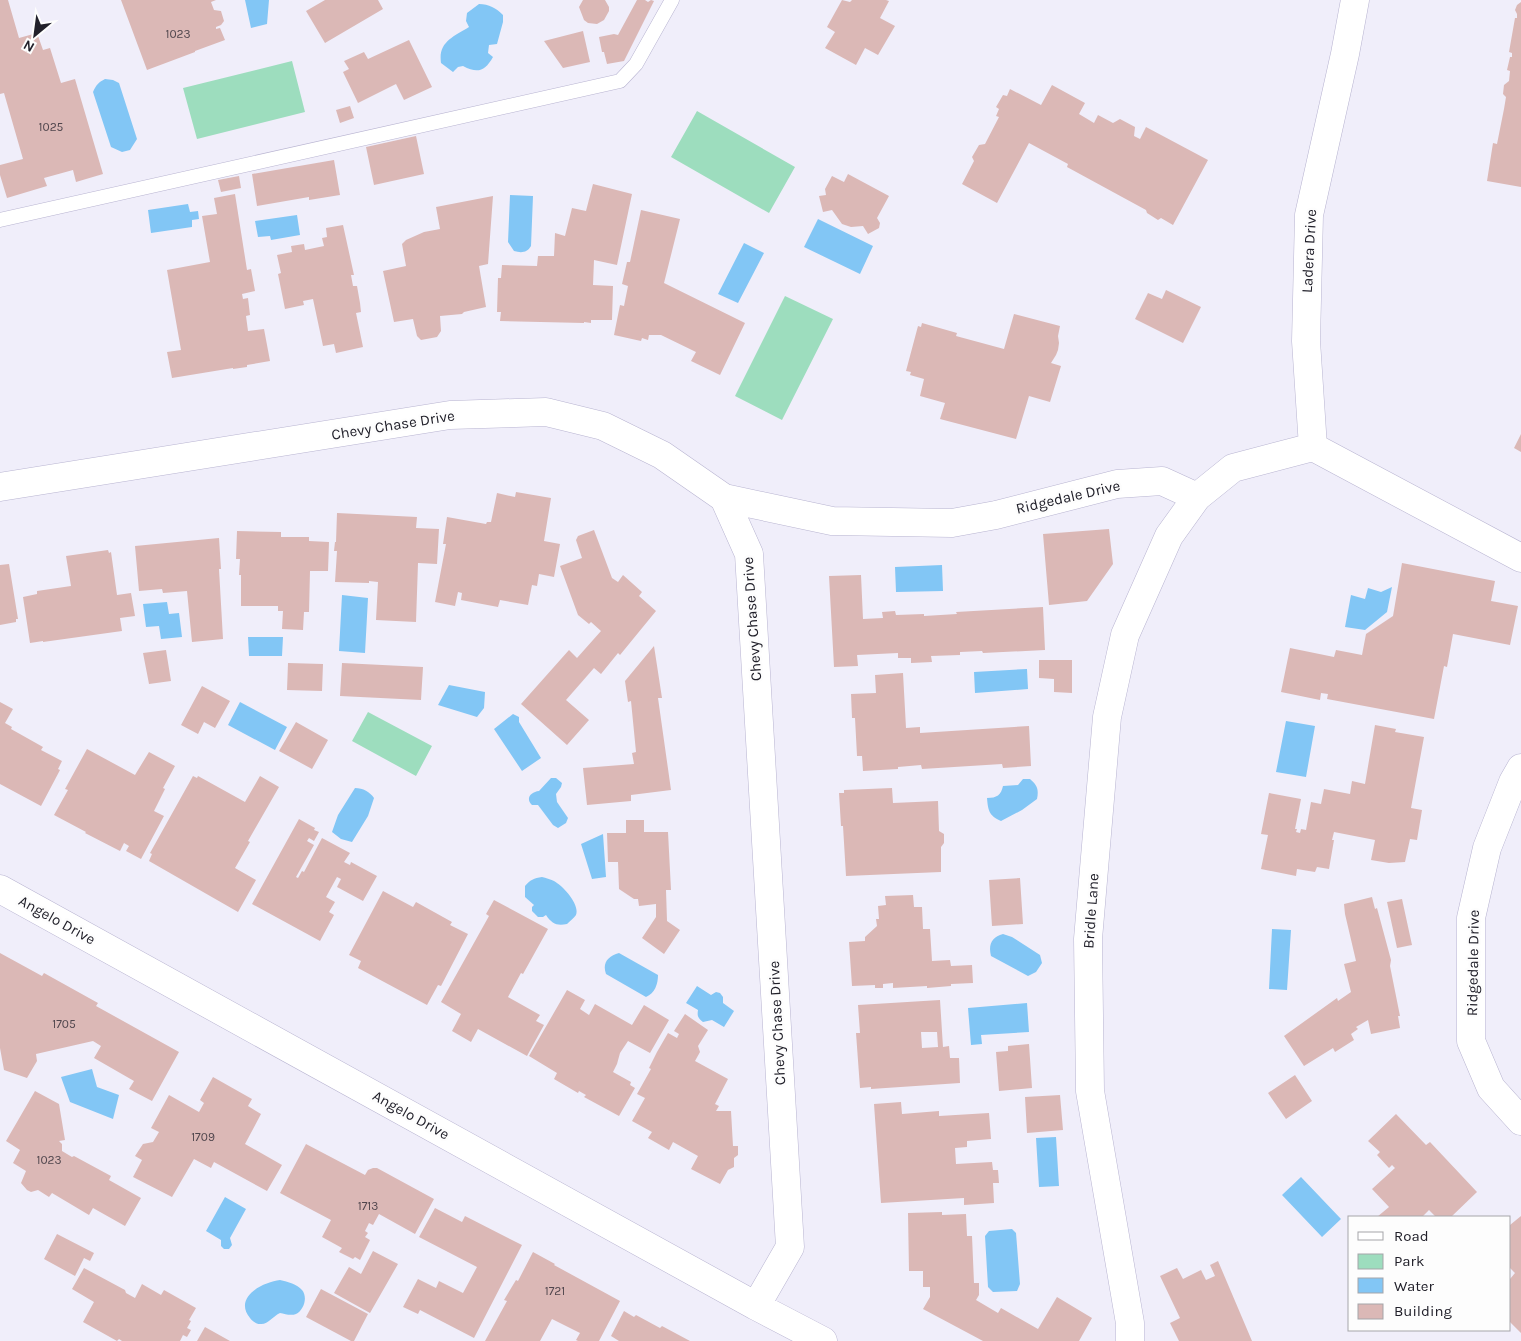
<svg xmlns="http://www.w3.org/2000/svg" width="1521" height="1341" font-family="Karla,sans-serif">
<style>
.green{fill:#9dddbe}
.water{fill:#82c6f5}
.building{fill:#dbb8b6;fill-rule:evenodd}
.lines{fill:none;stroke-linecap:round;stroke-linejoin:round}
.service-casing{stroke:#b8b4d1;stroke-width:15}
.minor-casing{stroke:#b8b4d1;stroke-width:29}
.service{stroke:#fff;stroke-width:14}
.minor{stroke:#fff;stroke-width:28}
.labels{text-anchor:middle;stroke-width:5;stroke-linejoin:round;paint-order:stroke}
.number-label{font-size:12px;fill:#50464d}
.street-label{font-size:15px;fill:#21202a;stroke:#fdfdfd}
</style>
<rect width="100%" height="100%" fill="#f0eefa"/>
<path class="green" d="M292 61 305 112 197 139 183 88Z
M697 111 795 167 769 213 671 157Z
M785 296 833 319 782 420 735 396Z
M368 712 432 746 416 776 352 741Z"/>
<path class="water" d="M245 0H269L267 24 251 28Z
M479 4C489 4 496 8 503 15V22L497 44 489 45 488 53 493 57C485 71 478 74 463 66L458 67 453 72 441 63C438 42 453 37 469 27L466 21 467 13Z
M105 79 113 80 119 83 137 139 130 150 122 152 111 147 93 92C96 85 99 82 105 79Z
M510 195 533 196 531 246C527 253 521 253 514 251L508 242Z
M188 204 190 212 198 211 199 219 192 220V227L151 233 148 210Z
M297 215 300 235 271 240 270 236 258 237 255 221Z
M818 219 873 246 860 274 804 247Z
M744 243 764 253 738 303 718 294Z
M942 565 943 591 896 592 895 567Z
M1392 587 1387 612 1365 630 1345 627 1351 595 1365 599 1368 588 1381 592Z
M342 595 368 598 365 653 339 651Z
M167 602 169 614 179 613 182 637 161 639 159 626 146 627 143 604Z
M248 637H283L282 656H249Z
M1027 669 1028 689 975 693 974 672Z
M449 685 485 692 484 708 477 717 438 705Z
M240 702 287 727 275 750 228 725Z
M513 714 519 717V722L541 758 522 771 494 729Z
M1286 721 1315 726 1306 777 1276 772Z
M551 778H556L562 783 561 787 556 794 557 802 568 818 566 823 558 828 553 825 538 805H532C525 798 531 792 539 791Z
M1023 779H1030C1037 785 1039 789 1037 799L1022 810 1001 821C989 816 988 810 987 798 997 798 1001 795 1003 786L1018 785Z
M355 788C363 788 370 792 374 798L368 816 352 842 341 839 332 832 338 815Z
M603 834 606 877 592 879 581 844Z
M542 877C546 878 550 879 554 881 563 886 580 904 576 915 574 918 570 921 567 924 557 926 552 924 546 915L543 917H538L532 911V907L534 905 525 897V886C530 880 534 878 542 877Z
M1272 929 1291 930 1287 990 1269 989Z
M1003 934 1012 937 1040 955 1042 963 1036 972 1028 976 991 956C988 944 992 937 1003 934Z
M619 953 658 975C658 984 655 993 646 997L606 974C602 963 608 956 619 953Z
M697 986 711 995 716 992 720 993 723 997V1003L734 1011 724 1027 712 1020 703 1022C698 1018 697 1016 698 1010L686 1003Z
M1027 1003 1029 1032 981 1035 982 1044 971 1045 968 1008Z
M92 1069 97 1087 119 1095 113 1119 70 1102 61 1077Z
M1056 1137 1059 1186 1039 1187 1036 1138Z
M1301 1177 1341 1219 1322 1237 1282 1195Z
M225 1197 246 1209 230 1238 232 1245 229 1249H224L221 1246V1240L206 1231Z
M1012 1229 1016 1233 1020 1284 1017 1291 993 1292 988 1287 985 1236 989 1231Z
M280 1280C288 1282 297 1284 302 1290 308 1297 304 1310 296 1314 291 1316 285 1314 280 1313 273 1316 268 1325 260 1324 256 1324 252 1321 250 1318 233 1297 263 1282 280 1280Z"/>
<path class="building" d="M0 0H8L19 38 37 33 43 50 50 48 61 83 75 79 103 174 76 182 73 170 44 178 47 186 7 198 0 175V165L23 159 4 93 0 94Z
M121 0H216L211 2 214 10 221 11 224 21 221 25 216 27V29L220 28 225 40 195 51V52L147 70Z
M325 0H378L383 9 325 43 306 11Z
M583 0H605L609 7V11L604 20 597 24 588 23 584 20 579 7Z
M637 0H645L648 2 651 0 654 1 624 61 607 64 604 52H602L599 37 614 34 618 35Z
M842 0 850 2 852 0H886L889 1 880 18 895 26 878 55 865 48 856 65 825 48 835 32 827 27Z
M1521 2V187L1487 181 1493 143 1497 144 1504 109 1506 97 1503 94 1504 85 1509 81 1510 71 1507 70 1510 57H1512V53L1509 52 1515 18H1517V14L1515 10 1517 5Z
M583 31 590 62 563 68 544 41Z
M409 40 432 87 404 100 396 84 358 103 343 72 349 69 344 61 364 52 368 59Z
M1052 85 1085 103 1079 114 1094 123 1098 115 1113 123 1120 119 1135 127 1134 136 1140 139 1146 127 1208 160 1173 225 1161 218 1158 220 1147 213 1146 210 1067 167 1068 164 1029 143 997 203 962 184 974 161 972 157 979 145 985 144 999 117 996 116 999 109 996 107 1003 95 1007 96 1010 89 1041 105Z
M350 106 354 118 340 123 336 110Z
M416 136 424 174 374 185 366 147Z
M334 160 340 195 309 200V197L257 206 252 174Z
M848 174 889 196 877 218 880 223 879 228 868 234 863 226 851 227 842 224 832 210 823 212 819 196 826 195 825 189 832 176 844 182Z
M239 176 241 188 221 192 218 180Z
M593 184 632 194 617 265 594 260 593 285 613 286 612 320H591V323L584 322V323L500 321 501 312H497L498 278H501L502 265 537 266 538 256H554L555 233 565 236 572 208 586 211Z
M235 194 247 270 251 269 255 291 242 294 243 299 248 298 250 315 246 316 248 331 264 329 270 361 247 365V367L233 369V368L172 378 167 352 181 350 167 270 210 262 202 216 217 214 214 198Z
M493 196 488 264 479 266 486 307 464 312 462 314 440 316 441 331 437 337 421 340 417 336 413 319 394 322 383 271 406 266 402 244 406 240 424 232 440 229 436 207Z
M641 210 680 219 664 283 745 323 720 375 691 361 696 352 661 335H649L648 340 642 338 641 341 614 335 620 305 624 306 628 286 622 284 627 262H630Z
M343 225 354 275H351L353 286H357L360 303 361 312 356 313 363 347 336 353 334 344 323 346 313 299 303 301 304 305 285 309 278 274 281 273 277 255 292 252 291 246 304 244 305 250 324 246 322 238 327 237 326 228Z
M1166 290 1201 307 1183 343 1135 319 1148 293 1162 299Z
M1014 314 1060 326 1058 336 1059 343 1058 350 1056 355 1051 363 1061 366 1050 402 1029 396 1016 439 940 419 945 403 920 396 924 379 910 375 911 372 906 371 918 326 921 327 922 323 957 333 956 336 1004 349Z
M1521 434V452L1514 448Z
M516 492 551 498 544 541 560 544 554 577 539 574 537 586 532 585 528 605 500 600 498 607 461 600 462 593 458 592 455 606 435 602 446 544H443L447 517 486 524 487 522H491L497 493 515 497Z
M337 513 417 517 416 528 439 529 437 564 418 563 416 622 376 620 378 582 369 581V583L335 582 337 551H334L335 542H336Z
M1109 529 1113 564 1087 601 1049 605 1043 534Z
M594 530 612 578 618 582 623 575 642 592 639 596 656 611 620 655 618 653 601 674 594 668 566 700 589 720 567 745 521 704 569 650 577 658 601 631 591 622 589 624 578 615 560 566 582 558 576 540 578 536Z
M237 531 281 532V537H309V541L329 542 328 571H310L309 612H304L303 630 282 629 283 611H278V606H241V575H239L240 559H236Z
M219 538 221 569H219L223 639 192 642 187 591 163 593 162 589 139 591 135 546Z
M108 550 109 553 111 552 117 595 131 593 135 616 120 618 122 631 43 642V641L30 643 23 597 37 594V591L71 586 66 556Z
M1402 563 1495 581 1491 601 1518 606 1510 645 1453 634 1447 667 1444 666 1434 719 1327 699 1328 694 1321 693 1320 700 1281 692 1290 648 1334 657 1336 650 1362 655 1366 634 1393 616Z
M9 564 18 619H16V622L0 625V565Z
M861 575 863 619 883 618 882 612 895 611 896 615 924 614V616L957 614 956 612 1043 607 1045 650 983 653 982 651 960 652V655L931 656 932 662 911 663V658H898V653L857 655 858 666 834 667 829 576Z
M654 646 662 698H658L671 790 631 795V801L587 805 583 768 634 764 632 753 636 752 631 701 628 702 625 681Z
M166 650 171 681 149 684 143 653Z
M1039 660H1072V693L1054 692V679L1039 678Z
M288 663 323 664 322 691 287 690Z
M342 663 423 667 421 700 340 696Z
M903 673 906 728 920 727V733L1029 726 1031 766 1003 768 1002 764 922 769 921 765 898 767V769L863 771 862 756H857L855 718H852L851 694 876 693 875 675Z
M202 686 230 701 215 728 204 722 198 734 181 725Z
M0 702 13 709 5 723 12 727 11 729 43 747 41 750 62 761 58 769 60 770 41 806 0 784Z
M296 722 328 740 312 769 279 751Z
M1375 725 1396 729 1395 732 1424 737 1411 808 1422 810 1417 840 1410 839 1405 862 1389 863 1371 860 1375 840 1334 832 1332 840H1334L1329 869 1317 867 1315 872 1297 869 1296 876 1261 869 1268 835 1261 834 1269 793 1301 799 1295 829H1297L1296 832 1300 833 1301 829 1306 830 1311 802 1321 804 1324 789 1350 794 1352 781 1365 784Z
M87 749 135 775 149 752 175 766 163 788 165 789 154 811 164 816 141 859 126 851 129 846 124 843 120 851 85 833 86 832 54 815 68 790 65 789Z
M193 776 197 778 198 776 245 802 260 776 279 787 248 841 250 842 235 868 256 880 238 912 149 861 152 854 150 853Z
M892 788 893 803 938 801 939 831 944 834V843L941 847V872L846 876 843 826H841L839 793H844V790Z
M299 819 315 828 314 830 319 832 314 841 309 838 307 841 314 845 296 877 298 878 302 871 304 872 322 838 350 853 344 862 350 865 351 862 377 876 363 901 337 887 341 879 337 877 326 897 335 902 329 912 334 915 320 941 252 904Z
M626 820H644V832H668L671 890H666L667 921 680 930 664 954 642 938 656 917V904L639 906 638 899H634L619 889 618 862H608L607 833H626Z
M1020 878 1023 924 992 926 989 880Z
M383 891 413 907 416 902 452 922 450 925 468 934 441 986 438 985 427 1005 358 968 361 961 349 955Z
M913 895 914 907H922L923 929H930L932 961 950 960 951 966 972 965 973 983 951 984V986L927 988V986L893 988V983L883 984V988H875V985L852 986 849 942 865 941V937L877 926 876 919H879L878 906 886 905 885 896Z
M1372 897 1375 909 1377 908 1391 960 1390 966 1400 1016H1398L1400 1028 1371 1034 1368 1020 1356 1027 1358 1029 1351 1034 1354 1040 1335 1052 1333 1048 1304 1066 1284 1036 1337 998 1338 1001 1351 992 1344 964 1356 961 1345 914 1344 904Z
M1402 899 1412 945 1397 948 1387 902Z
M494 900 548 929 523 974 521 973 508 997 540 1015 536 1021 544 1025 527 1056 478 1029 471 1042 452 1031 461 1014 441 1002 489 916 486 914Z
M0 953 42 976 44 973 98 1003 96 1006 179 1052 152 1101 129 1089 134 1081 94 1058 101 1046 93 1041 36 1054 37 1061 27 1078 4 1070 0 1048Z
M567 990 585 1000 580 1009 589 1015 595 1004 632 1025 644 1005 669 1020 650 1053 628 1041 620 1053 617 1064 613 1072 631 1082 630 1085 635 1088 619 1116 584 1097 586 1095 579 1091 578 1093 554 1079 557 1073 529 1056Z
M940 1000 943 1047 949 1046 950 1058H959L960 1083 871 1089V1087L860 1088 856 1033H860L858 1005ZM921 1032H937L938 1047 922 1048Z
M685 1014 708 1030 698 1046 700 1052 695 1061 728 1079 715 1104 719 1106 716 1111H731L733 1146H738V1155L734 1158V1167L728 1170 720 1184 691 1169 698 1156 673 1142 669 1150 648 1138 652 1132 632 1121 645 1098 637 1094 651 1069 649 1068 657 1052 668 1033 677 1038 679 1034 674 1031Z
M1029 1044 1032 1088 999 1091 996 1052 1008 1051V1046Z
M1295 1075 1312 1101 1286 1119 1268 1093Z
M213 1077 252 1099 248 1106 261 1114 245 1144 282 1165 267 1191 214 1162 211 1168 194 1159 172 1197 133 1177 142 1160 135 1156 143 1144 153 1142 159 1132 151 1128 169 1095 199 1112 204 1103 200 1100Z
M35 1091 59 1104 65 1140 59 1141 62 1144V1151L72 1157 74 1156 111 1176 109 1180 141 1198 125 1226 93 1208 89 1215 52 1193 49 1197 38 1190 31 1192 27 1190 21 1183 26 1171 13 1163 20 1150 6 1141Z
M1060 1095 1063 1130 1027 1133 1025 1097Z
M901 1102 902 1114 939 1111V1116L989 1113 991 1139 967 1141V1147L955 1148 956 1164 992 1162 993 1170H998L999 1183H993L994 1203 964 1205V1198L881 1203 874 1104Z
M1396 1114 1426 1145 1430 1142 1477 1192 1451 1217H1436L1429 1210 1422 1217H1377L1389 1207 1372 1189 1395 1168 1392 1165 1389 1168 1377 1155 1380 1152 1368 1141Z
M306 1144 365 1175 368 1170 373 1168H377L434 1199 415 1234 379 1214 373 1225 369 1223 365 1231 368 1233 365 1237 370 1240 360 1260 355 1257 353 1259 339 1252 342 1248 322 1237 331 1220 280 1193Z
M435 1208 462 1222 465 1216 522 1245 474 1338 420 1310 418 1314 403 1307 418 1279 436 1288 439 1281 463 1293 477 1267 419 1237Z
M942 1212V1215L966 1214 967 1236H972L974 1283H979V1295L976 1300 998 1313 1001 1308 1038 1329 1057 1297 1092 1318 1079 1341H983L923 1309 930 1297V1287H923V1271H909L908 1213Z
M1521 1216V1333L1510 1322V1279L1515 1273 1510 1268V1225Z
M57 1234 94 1253 90 1261 84 1258 75 1276 44 1259Z
M373 1251 398 1264 370 1313 334 1293 349 1267 361 1274Z
M533 1252 555 1264 554 1265 620 1301 599 1341H578L576 1340 580 1333 552 1319 540 1341H485L507 1301 504 1300 516 1280 518 1281Z
M1218 1261 1252 1341H1179L1170 1323 1180 1318 1160 1276 1177 1268 1183 1279 1201 1270 1206 1280 1215 1276 1210 1265Z
M84 1268 125 1290 126 1293 135 1298 142 1284 161 1295 164 1290 196 1308 189 1320 191 1321 187 1328 191 1330 187 1337 183 1335 180 1341H122L119 1339 117 1341 83 1322 94 1302 72 1289Z
M321 1289 368 1314 354 1341H351L306 1317Z
M624 1311 634 1317 636 1315 660 1328 662 1326 690 1341H619L611 1336Z
M205 1327 230 1341H197Z"/>
<g class="lines">
<g class="service-casing">
<path id="service" d="M0 220 620 81 636 64 672 0"/>
</g>
<g class="minor-casing">
<path id="minor" d="M1313 447 1306 341 1309 215 1345 54 1355 0
M0 487 450 415 546 412 603 426 662 455 724 498 749 554 790 1247 756 1306
M724 498 832 521 952 523 996 515 1117 484 1162 481 1197 497
M1521 768 1513 782 1487 848 1471 918V1041L1491 1088 1521 1121
M0 889 756 1306 823 1341
M1130 1341V1323L1090 1091 1088 939 1107 717 1125 635 1169 536 1197 497 1233 468 1313 447 1521 558"/>
</g>
<use href="#service" class="service"/>
<use href="#minor" class="minor"/>
</g>
<g class="labels">
<g class="number-label">
<text x="178" y="38">1023</text>
<text x="51" y="131">1025</text>
<text x="64" y="1028">1705</text>
<text x="203" y="1141">1709</text>
<text x="49" y="1164">1023</text>
<text x="368" y="1210">1713</text>
<text x="555" y="1295">1721</text>
</g>
<g class="street-label">
<text transform="translate(1309 251) rotate(-87)" y="5">Ladera Drive</text>
<text transform="translate(393 425) rotate(-9)" y="5">Chevy Chase Drive</text>
<text transform="translate(1068 497) rotate(-13)" y="5">Ridgedale Drive</text>
<text transform="translate(752 619) rotate(-94)" y="5">Chevy Chase Drive</text>
<text transform="translate(1091 911) rotate(-86)" y="5">Bridle Lane</text>
<text transform="translate(57 920) rotate(29)" y="5">Angelo Drive</text>
<text transform="translate(1473 963) rotate(-89)" y="5">Ridgedale Drive</text>
<text transform="translate(777 1023) rotate(-93)" y="5">Chevy Chase Drive</text>
<text transform="translate(411 1115) rotate(29)" y="5">Angelo Drive</text>
</g>
</g>
<rect x="1348" y="1216" width="162" height="115" fill="#fdfdfd" stroke="#a5a5a9"/>
<rect x="1358" y="1232" width="25" height="8" fill="#ffffff" stroke="#a5a5a9"/>
<text x="1394" y="1241" font-size="15" fill="#21202a">Road</text>
<rect x="1358" y="1254" width="25" height="15" fill="#9dddbe" stroke="#a5a5a9"/>
<text x="1394" y="1266" font-size="15" fill="#21202a">Park</text>
<rect x="1358" y="1278" width="25" height="15" fill="#82c6f5" stroke="#a5a5a9"/>
<text x="1394" y="1291" font-size="15" fill="#21202a">Water</text>
<rect x="1358" y="1304" width="25" height="15" fill="#dbb8b6" stroke="#a5a5a9"/>
<text x="1394" y="1316" font-size="15" fill="#21202a">Building</text>
<g transform="translate(35 35) rotate(209)" stroke="#fdfdfd" stroke-width="4" paint-order="stroke">
<path d="M0-4L9 19L0 12L-9 19Z" fill="#21202a"/>
<text y="-8" font-size="14" font-weight="bold" text-anchor="middle" fill="#21202a">N</text>
</g>
</svg>
